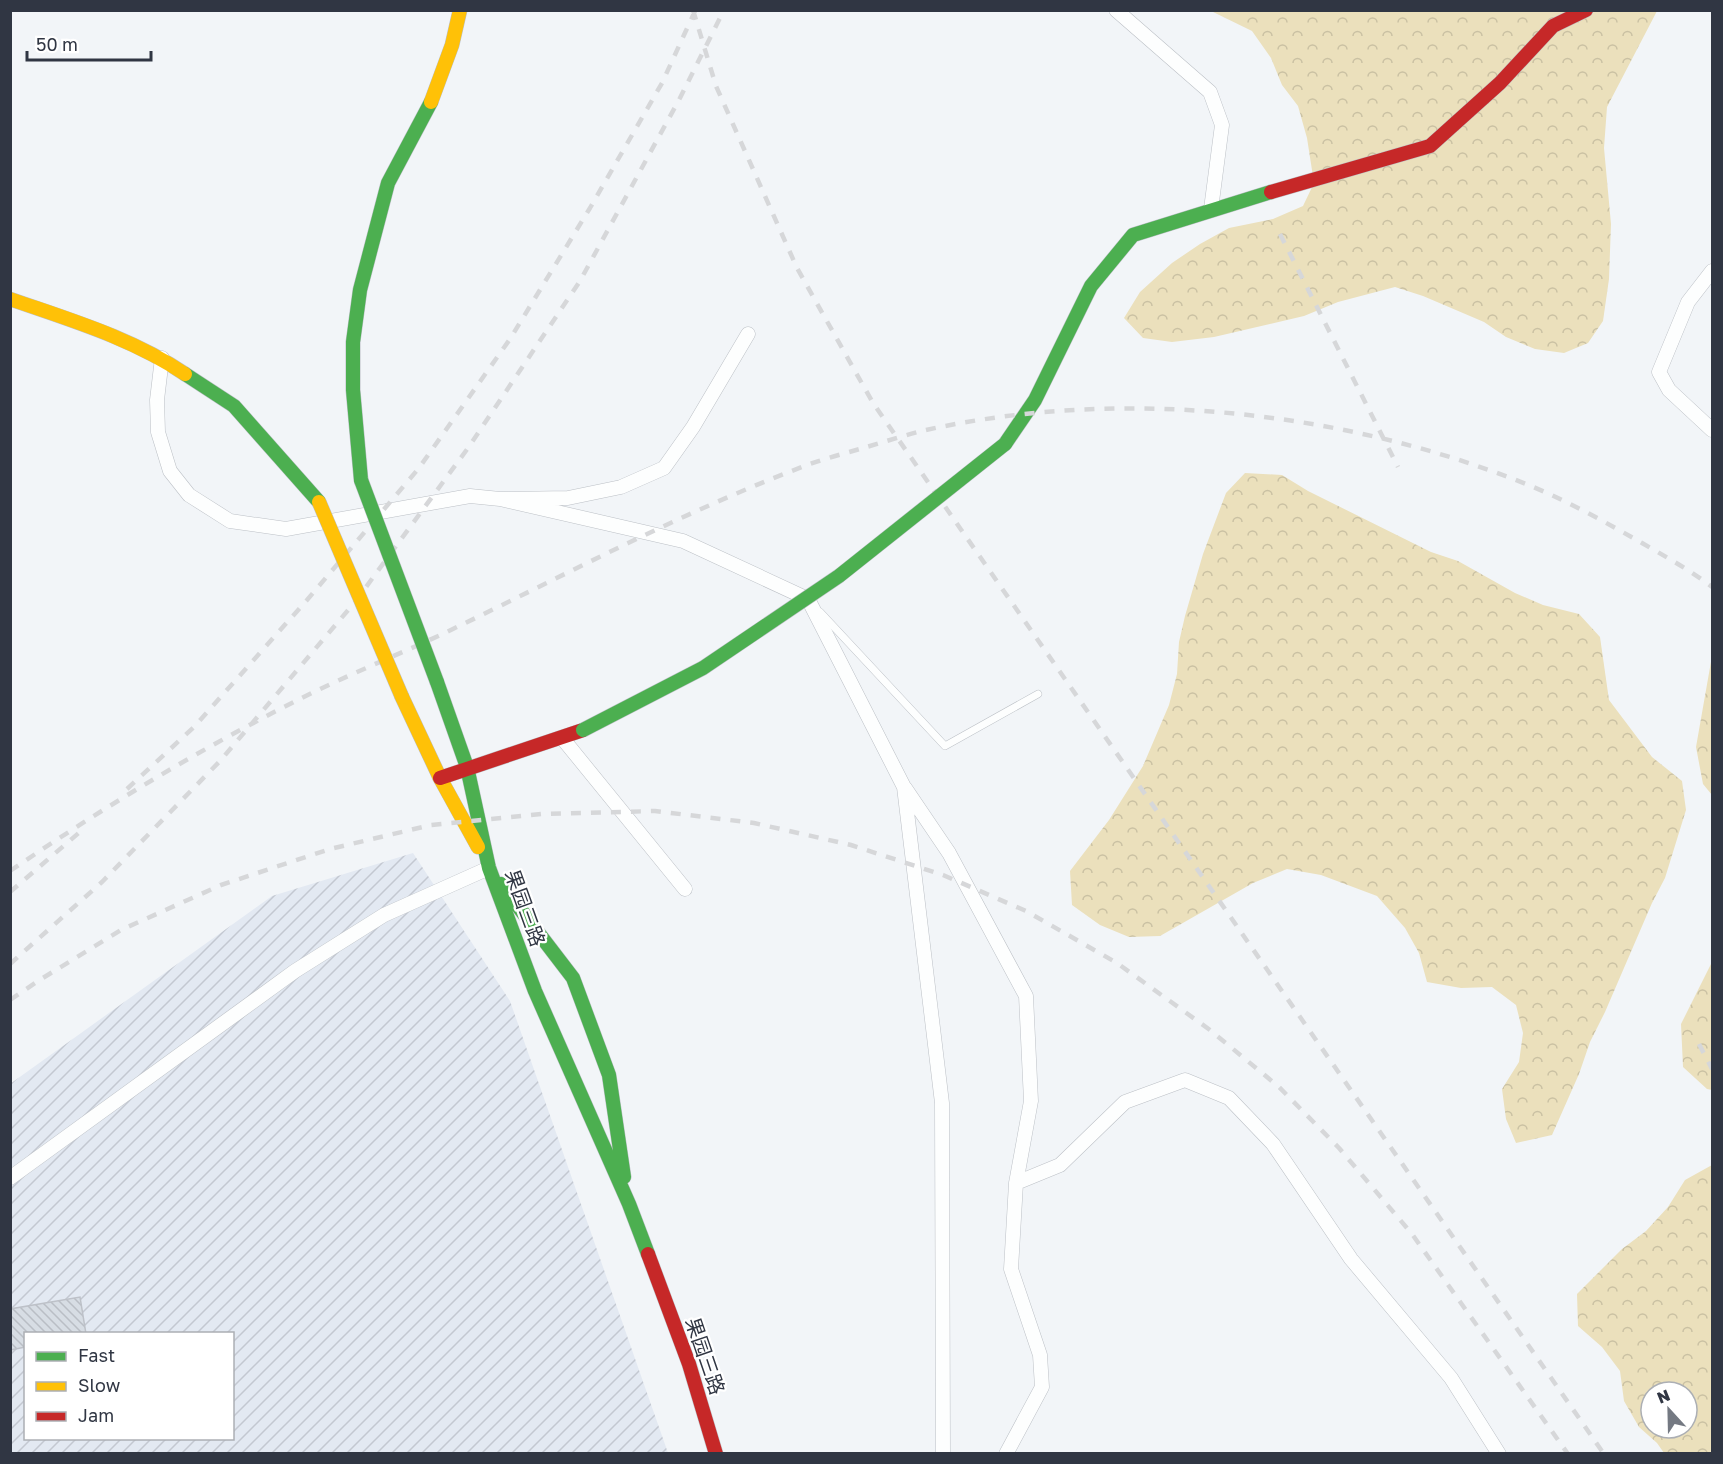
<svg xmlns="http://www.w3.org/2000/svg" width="1723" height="1464" font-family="'Golos Text','Noto Sans SC',sans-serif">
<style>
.industrial{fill:url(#industrial-furrows);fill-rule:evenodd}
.forest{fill:url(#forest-crowns);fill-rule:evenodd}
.building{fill:url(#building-back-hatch);stroke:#bdc1c8;stroke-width:1.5}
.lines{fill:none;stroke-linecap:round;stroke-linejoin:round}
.lane-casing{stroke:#bcc0c6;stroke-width:8}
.street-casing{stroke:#bcc0c6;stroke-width:15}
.fast-casing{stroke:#bcc0c6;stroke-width:15}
.slow-casing{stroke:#bcc0c6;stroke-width:15}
.jam-casing{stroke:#bcc0c6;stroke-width:15}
.lane{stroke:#fdfefe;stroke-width:7}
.street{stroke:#fdfefe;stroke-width:14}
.fast{stroke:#4caf50;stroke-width:14}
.slow{stroke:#ffc107;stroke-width:14}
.jam{stroke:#c62828;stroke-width:14}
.rail{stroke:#d6d7d9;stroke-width:4.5;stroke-dasharray:10 10;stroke-linecap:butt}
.fast-bridge-casing{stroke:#bcc0c6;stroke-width:15;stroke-linecap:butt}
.slow-bridge-casing{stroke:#bcc0c6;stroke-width:15;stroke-linecap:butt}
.fast-bridge{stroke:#4caf50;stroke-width:14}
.slow-bridge{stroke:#ffc107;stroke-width:14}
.labels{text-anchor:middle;stroke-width:4.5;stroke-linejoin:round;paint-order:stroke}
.street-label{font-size:20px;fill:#303643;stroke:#fff}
</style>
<defs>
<pattern id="industrial-furrows" width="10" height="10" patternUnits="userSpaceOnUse" patternTransform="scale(1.5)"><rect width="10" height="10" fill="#e3e9f2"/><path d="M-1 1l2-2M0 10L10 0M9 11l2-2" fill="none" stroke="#c3c8d1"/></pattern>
<pattern id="forest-crowns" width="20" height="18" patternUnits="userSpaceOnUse" patternTransform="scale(1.5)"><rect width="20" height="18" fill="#ebe0bc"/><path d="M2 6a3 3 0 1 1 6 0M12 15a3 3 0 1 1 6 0" fill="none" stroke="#cac1a3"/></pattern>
<pattern id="building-back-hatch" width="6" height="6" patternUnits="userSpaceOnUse" patternTransform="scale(1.5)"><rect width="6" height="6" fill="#d7dde4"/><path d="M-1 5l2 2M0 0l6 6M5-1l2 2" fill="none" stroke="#b9bec5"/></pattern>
</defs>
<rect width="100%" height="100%" fill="#f2f5f8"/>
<path class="industrial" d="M413 853 510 1001 668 1453H11L10 1084 272 896ZM26 1334H232V1438H26Z"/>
<path class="forest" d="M1211 11H1657L1607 107 1604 148 1611 224 1609 279 1603 321 1588 343 1564 353 1535 349 1506 337 1484 322 1423 296 1395 287 1338 302 1304 316 1214 337 1172 342 1143 338 1124 318 1140 292 1172 263 1200 244 1229 228 1273 219 1303 206 1314 183 1307 138 1298 106 1282 85 1271 58 1252 31Z
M1245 473 1282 475 1308 491 1431 552 1458 561 1515 593 1543 605 1579 614 1600 637 1609 700 1652 757 1682 781 1686 810 1665 878 1652 903 1605 1012 1590 1042 1579 1074 1552 1135 1516 1143 1506 1119 1502 1089 1519 1062 1523 1033 1516 1005 1492 987 1461 988 1427 982 1419 953 1405 928 1377 896 1321 875 1287 869 1253 883 1160 936 1129 937 1100 925 1072 905 1070 871 1109 820 1143 766 1169 705 1177 674 1179 642 1185 616 1203 554 1226 493Z
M1712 656V795L1703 784 1696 747Z
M1712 962V1090L1707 1089 1683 1067 1681 1024Z
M1712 1165V1453H1664L1657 1443 1639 1427 1624 1401 1620 1371 1602 1347 1578 1326 1577 1294 1622 1249 1646 1231 1668 1207 1685 1180ZM1651 1392H1687V1428H1651Z"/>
<path class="building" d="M80 1297 86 1334H26V1347L10 1350V1309Z"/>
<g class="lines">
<g class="lane-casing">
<path id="lane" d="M820 612 945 746 1038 694"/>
</g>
<g class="street-casing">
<path id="street" d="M1116 10 1210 92 1222 125 1211 209
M1712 271 1688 302 1659 372 1669 390 1712 430
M162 358 157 400 158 432 170 471 189 495 230 521 286 529 470 496 500 499 568 498 621 487 664 468 693 427 748 334
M500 499 683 541 808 599 904 787 942 1103 943 1454
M563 739 685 889
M905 788 949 853 1026 996 1031 1101 1016 1183 1011 1269 1040 1355 1042 1387 1006 1454
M10 1178 295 971 384 915 489 868
M1016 1183 1060 1165 1125 1102 1185 1080 1229 1098 1273 1144 1351 1259 1451 1378 1499 1454"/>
</g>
<g class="fast-casing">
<path id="fast" d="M185 374 234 406 319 502
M1005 444 1035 400 1091 286 1133 235 1271 192
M361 480 353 390V342L360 290 388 183 431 102
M437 682 467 767 489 868
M489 868 535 991 629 1204 648 1254
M501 884 573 978 609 1075 624 1177"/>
</g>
<g class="slow-casing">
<path id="slow" d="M431 102 452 45 460 10
M10 299C70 320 132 338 185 374
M402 697 440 778 478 847"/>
</g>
<g class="jam-casing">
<path id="jam" d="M1271 192 1430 146 1500 83 1553 26 1586 10
M440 778 583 730
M648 1254 689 1364 716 1454"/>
</g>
<use href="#lane" class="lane"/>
<use href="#street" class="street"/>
<use href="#fast" class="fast"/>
<use href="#slow" class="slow"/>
<use href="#jam" class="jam"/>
<path class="rail" d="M693 10 716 86 797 268 873 403 1604 1454
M1280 234 1398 467
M127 789 194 727 307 600 419 468 510 339 590 208 662 83 695 11
M10 871C107 805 208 744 314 692 361 669 410 650 457 627 573 571 689 509 810 464 827 458 846 453 863 448 884 442 905 435 926 430 1121 387 1341 410 1526 484 1566 500 1605 522 1642 543 1666 557 1690 570 1712 587
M10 892 81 831
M10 964 102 882 220 761 355 602 468 448 580 281 680 98 724 10
M10 1000 38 981 121 930 221 885 330 849 431 825 542 814 655 811 754 823 851 845 943 875 1026 911 1117 963 1210 1030 1279 1087 1339 1148 1412 1234 1568 1454
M1699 1044 1712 1069"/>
<g class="fast-bridge-casing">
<path id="fast-bridge" d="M361 480 437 682
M583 730 703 668 839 576 1005 444"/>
</g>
<g class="slow-bridge-casing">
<path id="slow-bridge" d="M319 502 402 697"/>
</g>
<use href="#fast-bridge" class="fast-bridge"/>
<use href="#slow-bridge" class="slow-bridge"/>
</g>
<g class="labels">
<g class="street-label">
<text transform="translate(525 908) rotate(70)" y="7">果园三路</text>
<text transform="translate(705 1356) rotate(71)" y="7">果园三路</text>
</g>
</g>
<rect width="1723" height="1464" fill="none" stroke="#303643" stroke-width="24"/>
<rect x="24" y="1332" width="210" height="108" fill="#ffffff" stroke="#acafb4" stroke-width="1.5"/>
<rect x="36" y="1352" width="30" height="9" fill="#4caf50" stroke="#acafb4" stroke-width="1.5"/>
<text x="78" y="1362" font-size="18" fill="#303643">Fast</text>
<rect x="36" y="1382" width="30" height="9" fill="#ffc107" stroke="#acafb4" stroke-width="1.5"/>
<text x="78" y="1392" font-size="18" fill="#303643">Slow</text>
<rect x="36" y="1412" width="30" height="9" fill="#c62828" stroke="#acafb4" stroke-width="1.5"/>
<text x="78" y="1422" font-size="18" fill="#303643">Jam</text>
<g transform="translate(1669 1410) rotate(338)"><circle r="28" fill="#ffffff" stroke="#acafb4" stroke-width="1.5"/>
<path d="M0-4.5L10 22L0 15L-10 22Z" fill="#747982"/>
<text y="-9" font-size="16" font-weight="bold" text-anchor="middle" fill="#303643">N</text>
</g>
<path d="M27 51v9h124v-9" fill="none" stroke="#303643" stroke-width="3"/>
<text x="36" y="51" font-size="18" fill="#303643" stroke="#ffffff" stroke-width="4.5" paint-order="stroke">50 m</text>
</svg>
